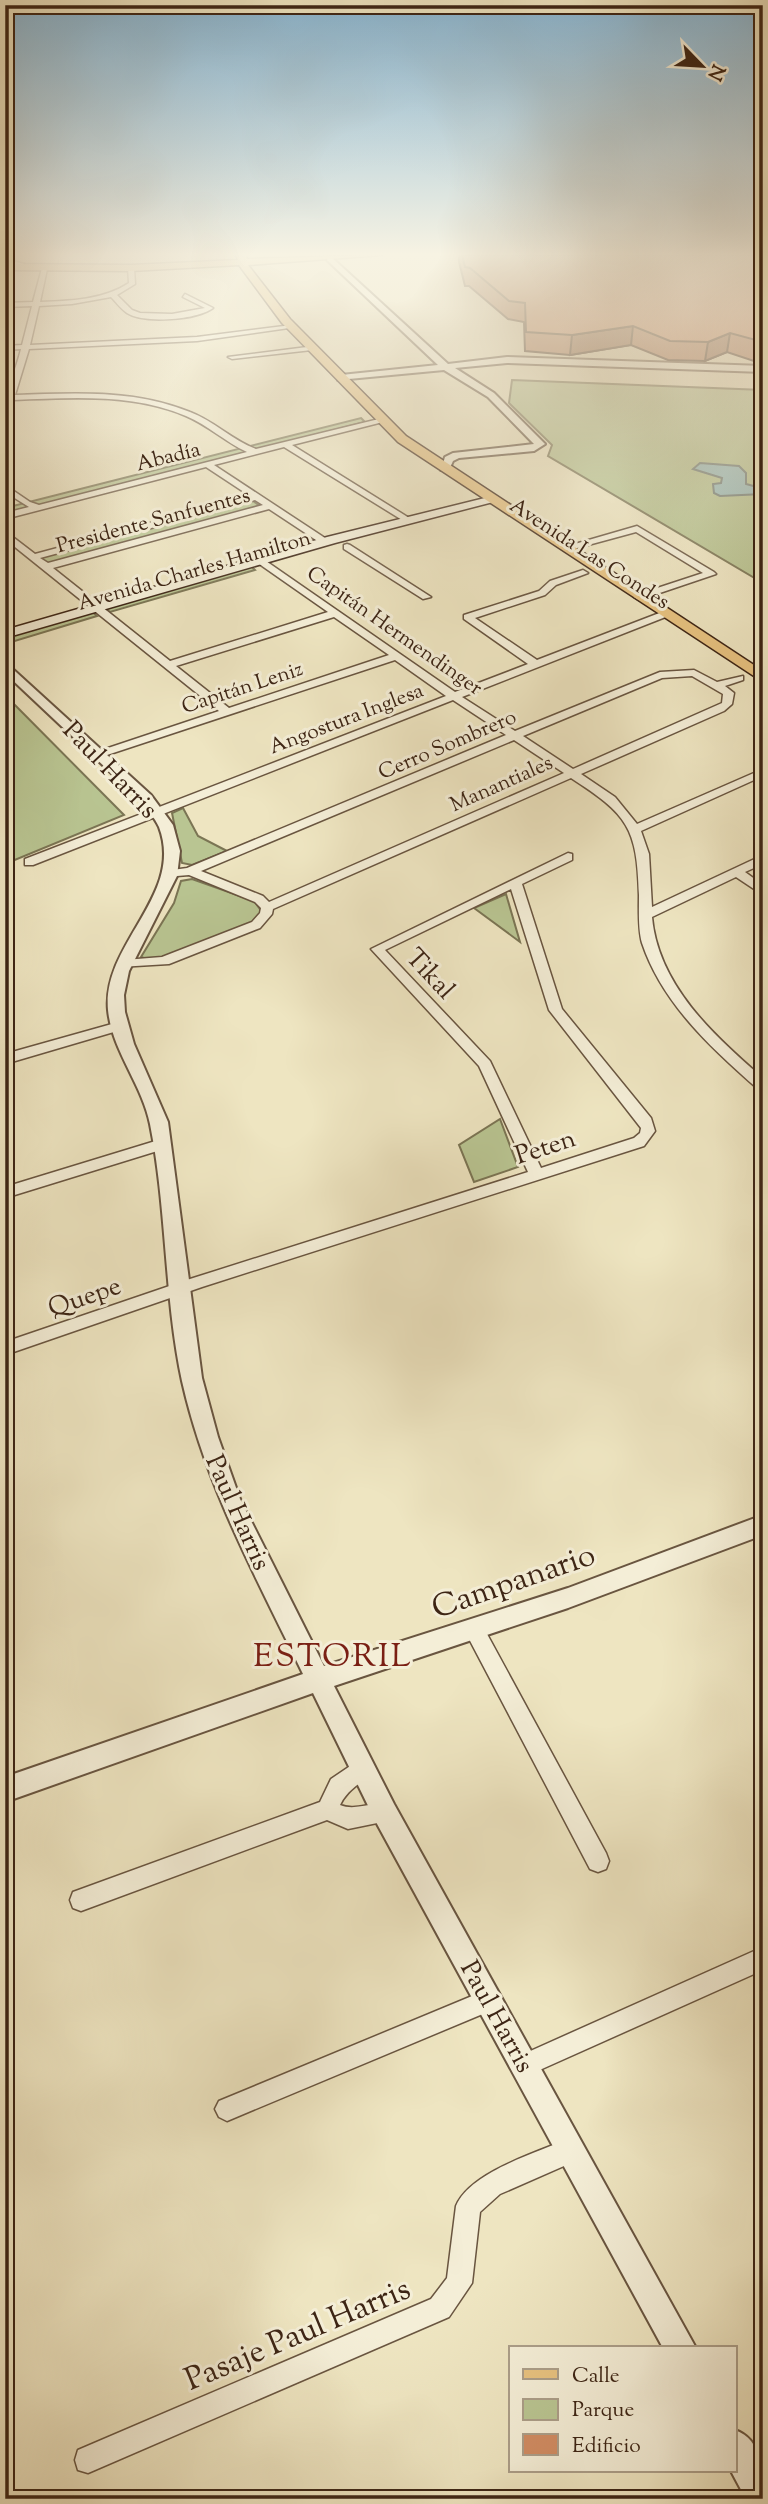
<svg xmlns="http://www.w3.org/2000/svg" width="768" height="2504" font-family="'Sorts Mill Goudy',serif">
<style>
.green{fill:#b9c592;stroke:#7b7554;stroke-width:2}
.water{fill:#9bbdba;stroke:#758078;stroke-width:2}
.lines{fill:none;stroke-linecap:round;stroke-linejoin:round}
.minor-casing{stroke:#695540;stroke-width:3}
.tertiary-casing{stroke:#695540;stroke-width:4}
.secondary-casing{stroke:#3d2515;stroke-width:3}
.primary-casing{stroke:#3d2515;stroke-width:3}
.minor{fill:#f4eed7;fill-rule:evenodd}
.tertiary{fill:#f4eed7;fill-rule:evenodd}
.secondary{fill:#f4eed7;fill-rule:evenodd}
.primary{fill:#e7c280;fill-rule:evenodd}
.wall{fill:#b37855;stroke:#3d2515;stroke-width:2}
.shaded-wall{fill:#926245;stroke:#3d2515;stroke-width:2}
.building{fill:#d08c63;stroke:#3d2515;stroke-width:2}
.labels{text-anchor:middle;stroke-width:6;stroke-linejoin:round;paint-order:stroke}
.far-street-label{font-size:21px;fill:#3d2515;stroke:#f4eed7}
.street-label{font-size:26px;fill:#3d2515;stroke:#f4eed7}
.near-street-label{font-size:32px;fill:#3d2515;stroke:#f4eed7}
.near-neighbourhood-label{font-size:33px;letter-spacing:2px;fill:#7a1f14;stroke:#f4eed7}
</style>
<rect width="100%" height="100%" fill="#eee5c1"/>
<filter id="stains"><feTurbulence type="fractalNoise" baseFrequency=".00286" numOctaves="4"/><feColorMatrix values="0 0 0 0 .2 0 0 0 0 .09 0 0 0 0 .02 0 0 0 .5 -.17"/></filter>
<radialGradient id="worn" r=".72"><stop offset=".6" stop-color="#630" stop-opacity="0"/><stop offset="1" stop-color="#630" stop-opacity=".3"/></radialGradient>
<path class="green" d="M512 380 763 390V583L548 456 552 445 509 403Z
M361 418 365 422 5 514V508Z
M252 500 261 507 48 566 38 557Z
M250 565 255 570 110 612 105 608Z
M90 610 97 616 5 644V636Z
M5 695 124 815 5 864Z
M183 808 198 836 227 851 192 865 182 863 172 813Z
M192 879 254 901 262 912 255 922 152 961 141 957 174 903 181 881Z
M506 894 520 942 474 908Z
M500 1119 518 1167 474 1182 459 1145Z"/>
<path class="water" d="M700 463 739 466 746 473V484L757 487 763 494 720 496 714 493 713 484 721 483 722 478 693 469Z"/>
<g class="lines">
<g class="minor-casing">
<path id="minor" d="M131 266 134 268 135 284 117 295 132 310 140 313 172 314 205 308 183 297 185 294 213 308C197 320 144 324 127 313 121 309 116 302 111 297L72 304 39 306 30 345 197 337 292 325 296 327 197 341 29 349 15 395C74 393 134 389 190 412 214 421 232 440 256 449L383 418V422L292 445 414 521 407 523 284 447 214 465 328 540V544H322L269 509 53 568 170 661 328 612 255 561 263 559 455 692 528 664 464 619V615L539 591 550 581 583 570 588 573 556 585 545 595 475 618 537 660 662 612H668V616L462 697 515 731 660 672 694 670 717 682 743 676V680L725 686 734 693 732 704 724 711 581 774 615 797 637 824 763 769V776L641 831 649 854 652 907 763 855V864L745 872 763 885V895L736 877 652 917C658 985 714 1036 763 1078V1091L758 1089C712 1049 662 1003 642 943 638 929 639 910 639 895 637 827 628 815 571 778L273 909 272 914 260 928 169 964 119 967 117 964 124 960 162 957 252 922 260 913 261 908 255 902 189 875 165 877V871L187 868 506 735 453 700 33 865H25V859L446 696 395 660 104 756H96V752L219 711 5 539V531L35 554 250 496 206 467 5 519V513L29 507 5 492V485L30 502 39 505 247 452C225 442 208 425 186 416 131 393 71 398 13 400L5 411C5 392 16 370 21 349L5 350V346L22 345 32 306 5 307V303L33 302 42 268 47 269 40 302C70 301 103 300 129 283L128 268ZM255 500 263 505 48 563 40 558ZM334 617 389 655 229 708 176 666ZM692 676 723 694 722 703 573 769 523 736 662 678ZM514 740 564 773 269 902 263 896 201 871Z
M315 346 312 350 232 359 228 357Z
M637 526 714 572 716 574 639 600 634 597 636 595 703 573 636 532 566 551 561 548Z
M347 544 350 545 431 597 423 599 344 549V545Z
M568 853 572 854V860L522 884 562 1009 651 1118 655 1131 644 1146 202 1287 5 1355V1342L190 1279 528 1172 479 1066 371 949ZM511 889 549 1010 641 1128 640 1133 634 1138 541 1168 490 1061 385 950Z
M119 1022 126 1026 124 1029 5 1064V1054Z
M162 1139 169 1144 167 1148 5 1198V1187Z
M474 1620 481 1623 606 1853 609 1861 606 1869 598 1872 590 1869 467 1635 464 1629 467 1623Z
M362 1758 369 1761 372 1768C365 1784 349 1786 340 1805 357 1812 375 1799 392 1806L395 1813 392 1820 348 1829 327 1820 81 1911 73 1908 70 1900 73 1892 320 1802 331 1779Z
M763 1947V1970L533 2073 525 2077 517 2073 513 2065 517 2057Z
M489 1989 497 1992 500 2000 497 2008 227 2121 219 2117 215 2109 219 2101Z
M571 2138 580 2141 583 2150 580 2159 500 2194 480 2212 472 2283 449 2317 88 2473 78 2470 75 2460 78 2450 431 2299 447 2278 456 2206C470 2172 538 2152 571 2138Z"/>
</g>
<g class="tertiary-casing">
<path id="tertiary" d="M330 256 448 364 507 357 763 366V372L507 363 455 368 494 393 545 444 534 451 459 458 453 461 449 470H441L445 457 453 453 534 444 488 397 444 370 338 380 341 375 438 365 327 260Z
M5 662 151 795 173 825 180 851 177 876 129 971 124 995 125 1012 134 1044 168 1122 202 1378 218 1437 240 1499 324 1666 568 1588 763 1515V1535L568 1608 334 1686 394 1804 696 2348H663L376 1822 313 1693 5 1802V1777L303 1674C256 1577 206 1487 182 1381 164 1297 167 1208 150 1124 142 1084 112 1051 108 1010 102 943 185 895 159 827 155 818 147 809 141 801L5 673Z
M735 2430C763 2440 763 2473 763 2499H746L731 2471H735Z"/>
</g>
<g class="secondary-casing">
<path id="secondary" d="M5 259 24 264 20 267 5 265Z
M493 496 499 499 497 501 335 543 5 638V630L327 537Z"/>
</g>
<g class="primary-casing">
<path id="primary" d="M236 255H246L247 259 382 255 248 265 290 319 406 436 763 671V682L398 442 282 323 239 265 131 271 5 270V264L131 265 238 260Z"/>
</g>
<use href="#minor" class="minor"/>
<use href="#tertiary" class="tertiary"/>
<use href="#secondary" class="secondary"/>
<use href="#primary" class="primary"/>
</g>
<path class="wall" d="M459 255H763V362H757L727 352 705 361 668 360 631 345 570 355 525 351 524 322 508 319 469 286H465L459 262Z"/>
<path class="shaded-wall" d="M633 326 631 345 570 355 572 335Z
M730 333 727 352 705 361 708 342Z"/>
<path class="building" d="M462 255H763V342L730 333 708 342 670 341 633 326 572 335 526 332 525 303 509 301 470 268 465 267Z"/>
<linearGradient id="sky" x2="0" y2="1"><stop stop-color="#89b8d6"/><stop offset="0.42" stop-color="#f7f3e3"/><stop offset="1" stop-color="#f7f3e3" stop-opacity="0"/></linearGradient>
<rect width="768" height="606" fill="url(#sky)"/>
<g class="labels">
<g class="far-street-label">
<text transform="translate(168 456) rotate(-14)" y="7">Abadía</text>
<text transform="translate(153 520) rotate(-15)" y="7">Presidente Sanfuentes</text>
<text transform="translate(590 553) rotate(33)" y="7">Avenida Las Condes</text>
<text transform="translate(194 570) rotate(-16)" y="7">Avenida Charles Hamilton</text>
<text transform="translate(395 630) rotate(35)" y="7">Capitán Hermendinger</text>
<text transform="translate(242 687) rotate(-18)" y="7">Capitán Leniz</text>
<text transform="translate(346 718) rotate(-21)" y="7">Angostura Inglesa</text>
<text transform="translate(447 744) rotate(-23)" y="7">Cerro Sombrero</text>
<text transform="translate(501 783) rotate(-24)" y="7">Manantiales</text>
</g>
<g class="street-label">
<text transform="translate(111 769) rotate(46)" y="9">Paul Harris</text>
<text transform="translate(431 973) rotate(47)" y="9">Tikal</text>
<text transform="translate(545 1146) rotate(-18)" y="9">Peten</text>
<text transform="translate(84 1296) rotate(-19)" y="9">Quepe</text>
<text transform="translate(239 1512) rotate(66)" y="9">Paul Harris</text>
<text transform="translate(498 2016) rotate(61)" y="9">Paul Harris</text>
</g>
<g class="near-street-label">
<text transform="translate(513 1580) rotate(-19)" y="11">Campanario</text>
<text transform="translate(297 2333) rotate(-23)" y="11">Pasaje Paul Harris</text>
</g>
<g class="near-neighbourhood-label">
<text x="333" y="1666">ESTORIL</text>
</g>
</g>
<rect width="768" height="2504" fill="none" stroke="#eee5c1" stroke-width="28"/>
<rect x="7" y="7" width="754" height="2490" fill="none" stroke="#3d2515" stroke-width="3.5"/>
<rect x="14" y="14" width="740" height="2476" fill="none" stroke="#3d2515" stroke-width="2"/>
<rect x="509" y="2346" width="228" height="126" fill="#f4eed7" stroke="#ab9e89" stroke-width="2"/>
<rect x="523" y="2369" width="35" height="10" fill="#e7c280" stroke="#ab9e89" stroke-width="2"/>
<text x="572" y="2382" font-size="21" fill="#3d2515">Calle</text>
<rect x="523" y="2399" width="35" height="21" fill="#b9c592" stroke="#ab9e89" stroke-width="2"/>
<text x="572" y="2416" font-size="21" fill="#3d2515">Parque</text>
<rect x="523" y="2434" width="35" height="21" fill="#d08c63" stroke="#ab9e89" stroke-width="2"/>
<text x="572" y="2452" font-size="21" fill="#3d2515">Edificio</text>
<g transform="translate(702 66) rotate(115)" stroke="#f4eed7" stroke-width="5" paint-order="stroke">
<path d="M0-5L12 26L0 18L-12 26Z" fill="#3d2515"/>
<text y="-10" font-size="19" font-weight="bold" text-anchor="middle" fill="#3d2515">N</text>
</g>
<rect width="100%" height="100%" filter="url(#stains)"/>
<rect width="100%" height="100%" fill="url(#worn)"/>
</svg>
